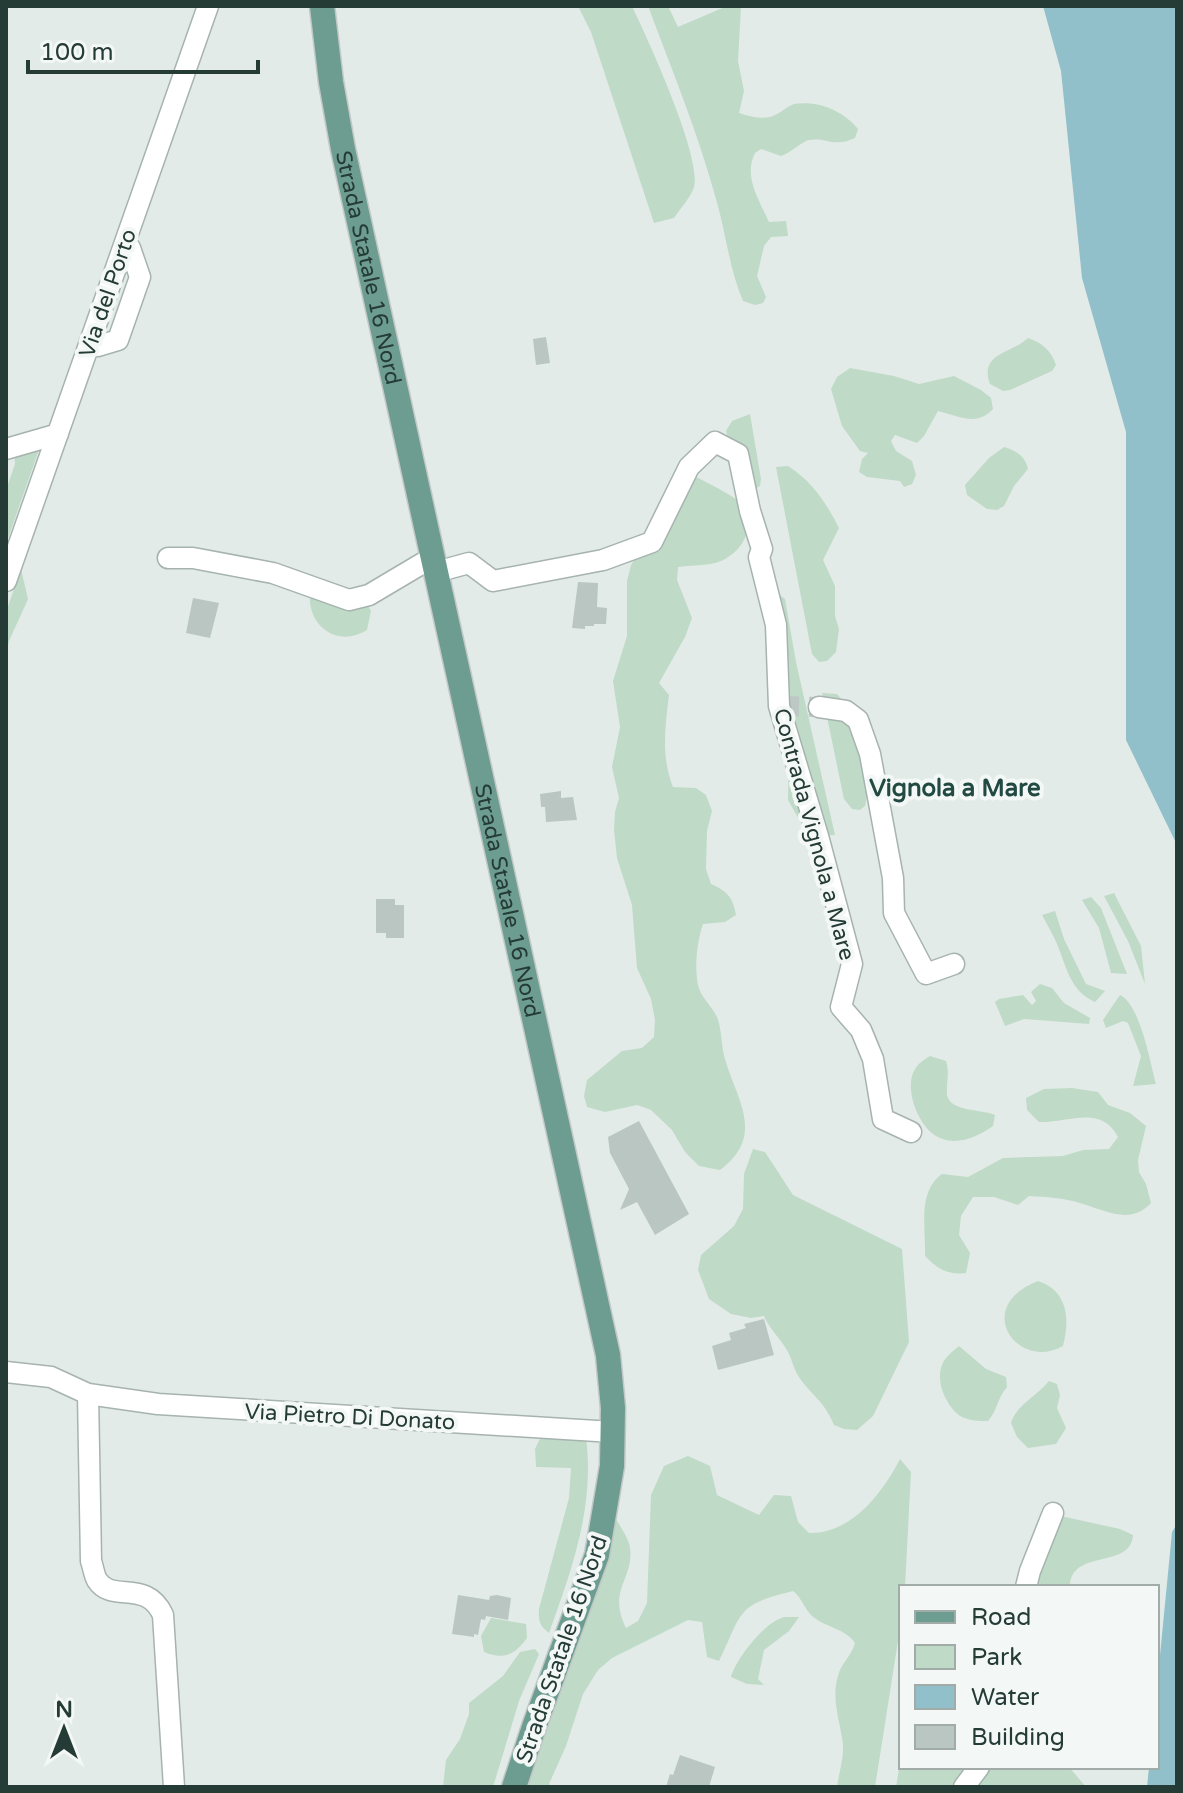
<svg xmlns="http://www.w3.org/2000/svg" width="1183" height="1793" font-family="'Varela Round',sans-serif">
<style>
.green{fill:#bfdac7}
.water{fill:#92c0ca}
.building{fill:#b9c6c1}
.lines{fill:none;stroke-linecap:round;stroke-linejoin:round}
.minor-tunnel{stroke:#bdc8c4;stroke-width:20;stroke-dasharray:20 10;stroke-linecap:butt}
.minor-casing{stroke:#a6b3af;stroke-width:23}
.major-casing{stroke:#c2c8c6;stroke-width:27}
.minor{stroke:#fff;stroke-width:20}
.major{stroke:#6d9c91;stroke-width:24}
.labels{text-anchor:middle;stroke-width:8;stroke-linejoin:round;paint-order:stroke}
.street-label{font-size:22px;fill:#253b35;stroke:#f3f8f6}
.neighbourhood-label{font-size:24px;font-weight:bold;fill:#234a42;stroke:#f3f8f6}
</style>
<rect width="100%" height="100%" fill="#e3ebe8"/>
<path class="green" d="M578 6H632C647 38 702 156 694 187 691 197 680 209 674 218L654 223 591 32Z
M648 6H668L678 27 727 6H741L738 61 744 91 739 113C751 117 766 121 777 114 783 111 788 106 794 104 818 100 844 111 858 129L855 138C833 148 828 137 809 140 803 141 790 153 781 156L761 149 755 153C743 176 759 200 769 222L786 221 788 236 771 237 764 246 757 276 766 297 763 303 755 305 743 301C729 268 726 233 716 199 698 133 672 70 648 6Z
M1028 338C1042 343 1051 350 1056 365L1052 371 1010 390 1003 391 990 384C979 353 1011 354 1028 338Z
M850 368 894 376 919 384 954 376 981 390 991 398 993 409C976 427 959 416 938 411L924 436 917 443 895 435 891 441 896 451 912 461 916 475 912 484 904 487 900 481 867 477 859 472 862 459 868 453 860 451 842 426 831 389 837 377Z
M750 414 761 479 760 486 755 489 730 446 726 431 732 421Z
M42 441 7 541 6 545V490L15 464 14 449Z
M1004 447C1017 451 1025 456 1028 469L1014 486 1004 506 997 510 987 509 967 495 965 485 989 458Z
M788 466C812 481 827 504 839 528L823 560 835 586V616L839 629 836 652 827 661 819 662 812 654 776 467Z
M696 477C704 481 740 499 743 505 758 529 739 557 715 563 703 566 690 565 678 567L677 580 692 618 685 637 659 683 669 695C665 727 661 757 673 787L696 788 706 795 712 811 707 831 706 869 711 884C727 891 733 897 736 915L725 922 703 924C697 941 693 974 700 991 704 1000 713 1008 717 1017 722 1029 721 1046 725 1059 737 1101 766 1135 720 1170L699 1166 685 1152 672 1130 651 1110 637 1105 605 1112 587 1107 584 1096 587 1080 622 1051 642 1048 654 1037 655 1020 651 999 637 968 632 905 617 858 614 830 615 812 619 798 612 767 620 727 613 681 627 636V581L631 565 687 478Z
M21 569 28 599 9 641 6 655V612Z
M311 587 366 602 371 611 367 630C335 650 303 622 311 587Z
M777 593 785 599 796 662 835 835 812 836 805 830 788 800 789 757Z
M822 693 837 694 846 705 869 787 865 806 860 810 852 809 844 799Z
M1114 893 1141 946 1145 984 1128 941 1104 896Z
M1091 897 1101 908 1127 974 1111 973 1099 928 1082 900Z
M1055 911 1064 939 1086 984 1105 991 1095 1002C1070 991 1067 968 1057 944 1053 934 1047 925 1042 915Z
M1040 984 1052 988 1064 1003 1090 1018 1089 1024 1024 1019 1005 1026 995 1002 999 999 1023 995 1032 1005 1036 1001 1031 992Z
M1120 995C1140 1004 1150 1062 1156 1084L1133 1086 1141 1056 1128 1023 1123 1021 1106 1028 1103 1020Z
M930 1056 946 1061C950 1073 946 1083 947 1095 950 1112 982 1109 995 1115L993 1126C979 1136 958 1146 940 1138 920 1130 905 1093 913 1073 917 1064 922 1061 930 1056Z
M1072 1088 1098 1092 1108 1105 1130 1113 1146 1126 1138 1160 1139 1172 1146 1184 1151 1203C1130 1226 1105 1210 1080 1203 1064 1198 1046 1197 1029 1196L1018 1205 994 1197H973L961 1216 959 1235 970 1253 966 1273C947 1275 938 1269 925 1256 926 1228 917 1192 942 1174L968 1177 1003 1158 1063 1156 1083 1150 1109 1149 1118 1137C1101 1104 1068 1123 1039 1122L1027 1110 1026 1098 1044 1089Z
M753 1149 765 1152 793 1195 902 1249 909 1342 873 1416 857 1430 844 1429 834 1425C825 1403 815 1398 801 1380 794 1371 793 1362 788 1352 781 1339 770 1330 764 1316L751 1318 731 1314 709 1299 698 1270 701 1255 734 1226 743 1209 744 1174Z
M1038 1281C1068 1291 1070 1319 1063 1346 1018 1372 971 1307 1038 1281Z
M959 1346 986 1369 1006 1377 1007 1387C997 1398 998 1410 988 1421 979 1421 971 1421 962 1417 947 1408 935 1382 942 1365 945 1357 953 1351 959 1346Z
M1049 1381 1057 1384 1060 1395 1057 1408 1066 1428 1056 1444 1028 1448 1017 1437 1011 1423C1016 1405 1037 1396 1049 1381Z
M544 1430 586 1438C595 1506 572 1569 549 1633 540 1626 538 1621 539 1609L569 1498 571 1468 536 1467 535 1449Z
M688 1456 710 1466 717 1495 759 1515 774 1495 791 1496 798 1522 809 1533C851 1534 882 1494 900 1459L911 1472 905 1587H901V1622L875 1787H837C839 1772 844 1758 843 1744 840 1721 831 1699 838 1676 841 1663 851 1657 855 1643 845 1628 826 1628 812 1616 804 1608 802 1598 793 1591 735 1605 743 1612 719 1661L707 1657 702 1622 688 1620 612 1658 598 1670 583 1694 566 1746 549 1784 551 1787H526L547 1718 616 1519C621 1528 629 1539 630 1548 634 1580 607 1589 626 1628L638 1621 647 1603 651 1495 664 1466Z
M1056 1515 1120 1529 1133 1535C1131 1570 1070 1548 1070 1587H1032Z
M785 1617H799L789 1631 764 1650 758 1679 764 1685 747 1684 731 1677C736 1659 766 1620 785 1617Z
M491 1618 526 1624 527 1638C515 1655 503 1660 484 1652L481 1636Z
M535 1649 539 1654 519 1701 493 1787H443L446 1760 460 1739 469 1714V1703L503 1676 520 1652Z
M901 1757V1767H1069L1086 1787H896Z"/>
<path class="water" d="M1043 6H1177V845L1126 740V432L1082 278 1061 71Z
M1177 1524V1787H1147L1149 1767H1157V1686L1172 1532Z"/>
<path class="building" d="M546 337 550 363 536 365 533 339Z
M578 582 598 583 597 607 607 608 606 624H594V626H585V629L572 628Z
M193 598 219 603 210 638 186 633Z
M561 791V798L573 797 577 820 546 822 545 807H541L540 794Z
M376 899H395V905H404V938H386V933H376Z
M639 1121 689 1214 655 1235 637 1202 620 1210 629 1189 610 1153 608 1137Z
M764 1319 774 1355 718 1370 712 1346 731 1340 729 1333 746 1328 744 1324Z
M458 1595 489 1600 490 1596 497 1595 511 1598 508 1620 486 1616 485 1620 481 1619 478 1635 474 1634V1637L452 1634Z
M680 1755 715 1767 709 1787H666L670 1774 673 1775Z"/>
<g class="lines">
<path class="minor-tunnel" d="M779 706 819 707"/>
<g class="minor-casing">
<path id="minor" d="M90 343 98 346 118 340 140 277 130 248 124 247
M6 449 58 434
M168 558H193L273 573 349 600 369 595 433 557
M436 572 469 563 493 581 603 560 652 542 689 467 715 442 738 454 750 511 762 549 759 557 776 625 779 706 818 836 852 964 841 1007 861 1030 873 1059 883 1119 911 1132
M6 581 208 6
M819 707 846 711 858 720 870 754 893 878 894 913 926 974 954 964
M6 1372 51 1377 88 1394 158 1404 613 1432
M88 1394 91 1561C93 1566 94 1575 97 1580 112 1604 146 1578 163 1615L174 1787
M1026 1587 1030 1571 1053 1513
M964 1787 979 1767"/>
</g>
<g class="major-casing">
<g id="major">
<path id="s1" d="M322 6 331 82 343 149 608 1355 613 1408 612 1466 597 1555 534 1727 514 1787"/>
</g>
</g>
<use href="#minor" class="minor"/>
<use href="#major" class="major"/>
</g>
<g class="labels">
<g class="street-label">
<text dy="8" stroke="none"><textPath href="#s1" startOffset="266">Strada Statale 16 Nord</textPath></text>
<text transform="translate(107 293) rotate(-71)" y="8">Via del Porto</text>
<text transform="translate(815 834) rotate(75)" y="8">Contrada Vignola a Mare</text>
<text dy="8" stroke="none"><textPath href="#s1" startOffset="914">Strada Statale 16 Nord</textPath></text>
<text transform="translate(350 1416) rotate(3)" y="8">Via Pietro Di Donato</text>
<text transform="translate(561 1649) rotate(-71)" y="8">Strada Statale 16 Nord</text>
</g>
<g class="neighbourhood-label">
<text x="955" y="796">Vignola a Mare</text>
</g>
</g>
<rect width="1183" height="1793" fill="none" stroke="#253b35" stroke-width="16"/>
<rect x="899" y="1585" width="260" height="184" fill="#f3f8f6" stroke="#a1aca9" stroke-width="2"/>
<rect x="915" y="1611" width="40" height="12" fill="#6d9c91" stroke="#a1aca9" stroke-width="2"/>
<text x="971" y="1625" font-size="24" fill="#253b35">Road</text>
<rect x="915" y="1645" width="40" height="24" fill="#bfdac7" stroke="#a1aca9" stroke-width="2"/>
<text x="971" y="1665" font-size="24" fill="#253b35">Park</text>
<rect x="915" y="1685" width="40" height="24" fill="#92c0ca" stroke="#a1aca9" stroke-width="2"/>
<text x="971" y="1705" font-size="24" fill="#253b35">Water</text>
<rect x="915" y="1725" width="40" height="24" fill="#b9c6c1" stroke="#a1aca9" stroke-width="2"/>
<text x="971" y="1745" font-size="24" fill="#253b35">Building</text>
<g transform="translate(64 1729)" stroke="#f3f8f6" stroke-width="6" paint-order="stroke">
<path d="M0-6L14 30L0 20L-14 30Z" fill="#253b35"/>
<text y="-12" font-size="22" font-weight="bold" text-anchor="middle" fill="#253b35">N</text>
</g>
<path d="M28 60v12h230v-12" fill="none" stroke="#253b35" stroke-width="4"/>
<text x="40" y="60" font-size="24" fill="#253b35" stroke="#f3f8f6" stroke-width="6" paint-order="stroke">100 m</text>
</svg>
